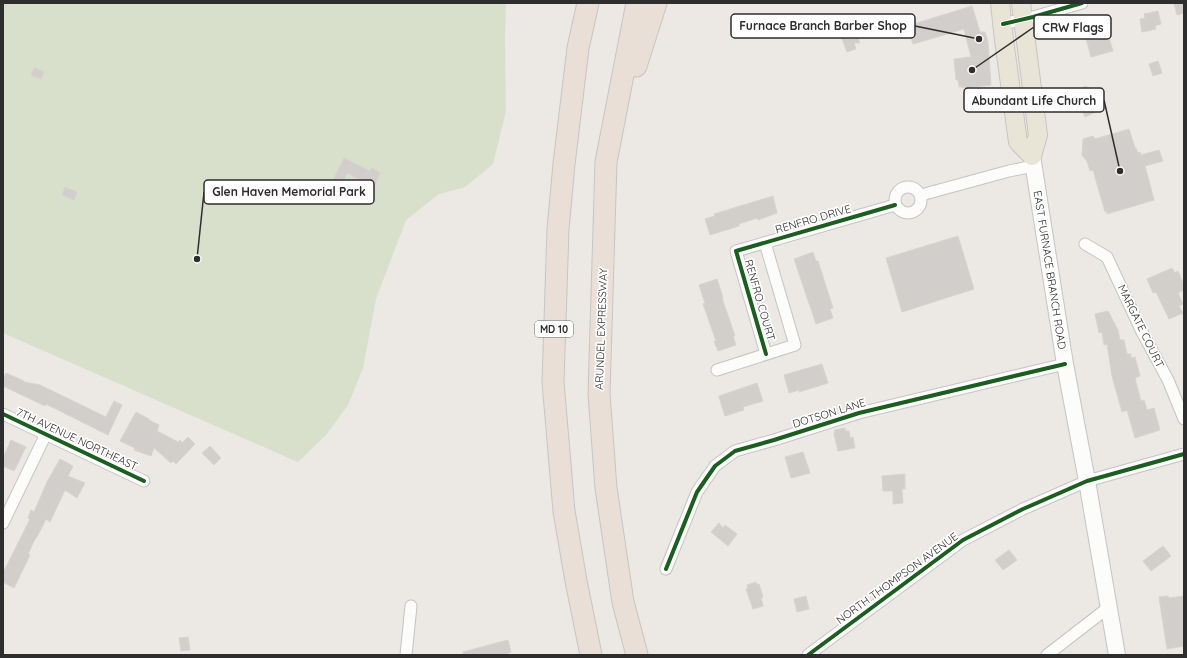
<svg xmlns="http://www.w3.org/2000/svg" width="1187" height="658" font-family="Quicksand,sans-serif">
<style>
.cemetery{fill:#d8e0cc}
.building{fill:#d1cecb;stroke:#d7d4d0}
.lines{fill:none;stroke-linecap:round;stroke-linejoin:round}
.minor-casing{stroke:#c5c4c5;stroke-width:13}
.secondary-casing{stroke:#c5c4c5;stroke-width:18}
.primary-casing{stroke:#c6c5c4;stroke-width:20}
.motorway-casing{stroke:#c6c5c4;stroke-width:23}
.minor{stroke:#fcfcfb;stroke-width:11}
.secondary{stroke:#fcfcfb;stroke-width:16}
.primary{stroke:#e8e4d6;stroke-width:18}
.motorway{stroke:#eadfd6;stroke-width:21}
.cycleway-casing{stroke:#fff;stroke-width:6}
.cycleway{stroke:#1b5e20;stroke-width:4}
.labels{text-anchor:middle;stroke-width:3.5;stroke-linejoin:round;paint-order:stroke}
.shield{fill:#fff;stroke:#6d6d6d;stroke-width:1}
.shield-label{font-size:10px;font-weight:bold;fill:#2e2e2e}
.street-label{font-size:11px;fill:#2e2e2e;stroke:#fff}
.leader{fill:none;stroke:#2e2e2e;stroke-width:1.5}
.callout-dot{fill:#2e2e2e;stroke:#fff;stroke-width:1.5}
.callout{fill:#fff;stroke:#2e2e2e;stroke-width:1.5}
.callout-label{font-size:12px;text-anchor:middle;font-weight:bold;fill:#2e2e2e}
</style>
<rect width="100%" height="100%" fill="#ece8e4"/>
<path class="cemetery" d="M3 3H506L505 39 506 111 493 164 465 187 439 194 406 220 376 299 363 368 348 405 326 435 298 462 3 333Z"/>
<path class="building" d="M1174 3H1184V13L1177 15Z
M972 6 980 32H985L988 42 991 85 963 88 962 87H959L958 80H956L954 59 971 57 964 29 913 44 907 26Z
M1158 11 1161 24 1155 26 1156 29 1142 32 1140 19 1145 18 1144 14Z
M1104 22 1113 51 1091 57 1083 27Z
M855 29 860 43H854L856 49 847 52 840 34Z
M1158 61 1162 73 1153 76 1149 64Z
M34 67 44 72 41 79 31 75Z
M1086 86 1098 111 1085 117 1080 105H1083L1076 91Z
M1129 129 1135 148H1136L1138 153 1140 152 1141 155 1159 150 1163 161 1145 166 1154 200 1107 214V211L1105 212 1093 170 1090 171 1087 161 1082 155 1083 139 1093 136 1095 139Z
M344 158 370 171 372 168 380 173 374 187 347 173 341 186 332 182Z
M65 187 77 192 74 200 62 195Z
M773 196 777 213 758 220 757 218 739 224V226L710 235 705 219 715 216 714 214Z
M958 236 974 289 902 312 886 258Z
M813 252 816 261H818L833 308 830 309 833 318 816 324 794 259Z
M1172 268 1175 273 1178 271 1184 285V290L1178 293 1183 304 1179 306 1183 313 1169 319 1156 292 1153 293 1147 279Z
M717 279 723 297 722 298 735 336H733L736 345 718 351 714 341H716L703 304 705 303 699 285Z
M1108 311 1118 330 1120 340H1124L1127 354H1131V358L1135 357 1140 376 1135 378 1141 401 1144 400 1147 410 1154 408 1160 430 1135 438 1127 410 1122 412 1112 376 1107 344 1104 345 1102 332 1099 333 1095 314Z
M822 364 828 383 799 392V390L789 393 784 375Z
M6 373 24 381V382L40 385 106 417 114 401 122 405 108 435 46 404 45 406 3 386V378Z
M757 383 763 401 743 407 744 410 725 416 719 397V396Z
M136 412 149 419V420L159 425 157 431 178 442 180 440 182 443 188 437 195 444 176 464 173 461 171 463 154 448 151 456 134 450 135 448 120 441Z
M845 428V431H849L850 438 853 437 855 448 838 451 834 434 835 430Z
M11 440 26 447 14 471 3 466V458Z
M210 446 221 458 214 465 202 453Z
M803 452 810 473 791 478 785 457Z
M60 459 73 466 68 476 85 483 77 498 65 490 50 522 46 519 38 535 34 541 28 554 30 555 14 588 3 582V573L30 519 28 518 31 510 34 512 47 482Z
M905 474V489H902L903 503 893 504V491H883L882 476Z
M719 523 723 528 725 525 737 534 728 546 711 532Z
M1163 546 1171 556 1151 571 1143 561Z
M1009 550 1017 560 1003 570 995 560Z
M756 582 757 585 759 584 763 597 761 598 763 606 753 609 746 589 748 588 747 585Z
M806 596 809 609 797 612 794 599Z
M1168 596 1169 598 1184 596V646L1167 649 1159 597Z
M188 637 190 650 181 651 179 638Z
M508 640 511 652 508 653V655H463V652Z"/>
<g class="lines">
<g class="minor-casing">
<path id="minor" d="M1003 24 1033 17 1082 3
M895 200a13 13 0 1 1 26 0a13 13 0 1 1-26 0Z
M921 195 1009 171 1034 166
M1085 244 1107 257 1142 332 1168 380 1184 419
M766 354 736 251 895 205
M717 370 795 345 765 243
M3 414 144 481
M3 523 46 434
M666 569 697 492 715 466 735 451 774 440 859 413 1065 364
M406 655 411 606
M808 655 963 540 1023 509 1087 481 1184 454
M1047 655 1109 607"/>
</g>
<g class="secondary-casing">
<path id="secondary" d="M1032 156 1065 364 1087 481 1117 655"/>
</g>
<g class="primary-casing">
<path id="primary" d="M1000 3 1004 40 1018 142 1032 156 1038 135 1021 3"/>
</g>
<g class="motorway-casing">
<path id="motorway" d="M588 3 578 48 564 164 558 229 553 382 564 511 576 581 591 655
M637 3 606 162 599 394 606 488 623 602 637 655
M636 66 656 3"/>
</g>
<use href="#minor" class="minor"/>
<use href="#secondary" class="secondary"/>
<use href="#primary" class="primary"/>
<use href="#motorway" class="motorway"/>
<g class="cycleway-casing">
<path id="cycleway" d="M1003 24 1033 17 1082 3
M766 354 736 251 895 205
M3 414 144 481
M666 569 697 492 715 466 735 451 774 440 859 413 1065 364
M808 655 963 540 1023 509 1087 481 1184 454"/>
</g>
<use href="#cycleway" class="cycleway"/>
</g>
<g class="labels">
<rect class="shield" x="535" y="321" width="38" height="16" rx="3"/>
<g class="shield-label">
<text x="554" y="333">MD 10</text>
</g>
<g class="street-label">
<text transform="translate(813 219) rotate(-16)" y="4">RENFRO DRIVE</text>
<text transform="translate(1050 270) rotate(81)" y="4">EAST FURNACE BRANCH ROAD</text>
<text transform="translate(760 300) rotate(74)" y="4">RENFRO COURT</text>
<text transform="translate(1141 326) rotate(64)" y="4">MARGATE COURT</text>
<text transform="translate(601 329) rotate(-88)" y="4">ARUNDEL EXPRESSWAY</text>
<text transform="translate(829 413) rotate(-17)" y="4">DOTSON LANE</text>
<text transform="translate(77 439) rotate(25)" y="4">7TH AVENUE NORTHEAST</text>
<text transform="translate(897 578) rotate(-36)" y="4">NORTH THOMPSON AVENUE</text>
</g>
</g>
<path class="leader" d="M979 39L915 26M972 70L1034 27M1120 171L1104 100M197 259L204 192"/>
<g class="callout-dot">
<circle cx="979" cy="39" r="4"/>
<circle cx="972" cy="70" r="4"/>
<circle cx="1120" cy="171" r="4"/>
<circle cx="197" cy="259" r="4"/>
</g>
<g class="callout">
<rect x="731" y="14" width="184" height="24" rx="4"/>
<rect x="1034" y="15" width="77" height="24" rx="4"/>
<rect x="964" y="88" width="140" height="24" rx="4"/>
<rect x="204" y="180" width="170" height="24" rx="4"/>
</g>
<g class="callout-label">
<text x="823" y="30">Furnace Branch Barber Shop</text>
<text x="1073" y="32">CRW Flags</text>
<text x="1034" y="105">Abundant Life Church</text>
<text x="289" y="196">Glen Haven Memorial Park</text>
</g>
<rect width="1187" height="658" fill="none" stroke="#2e2e2e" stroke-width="8"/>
</svg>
